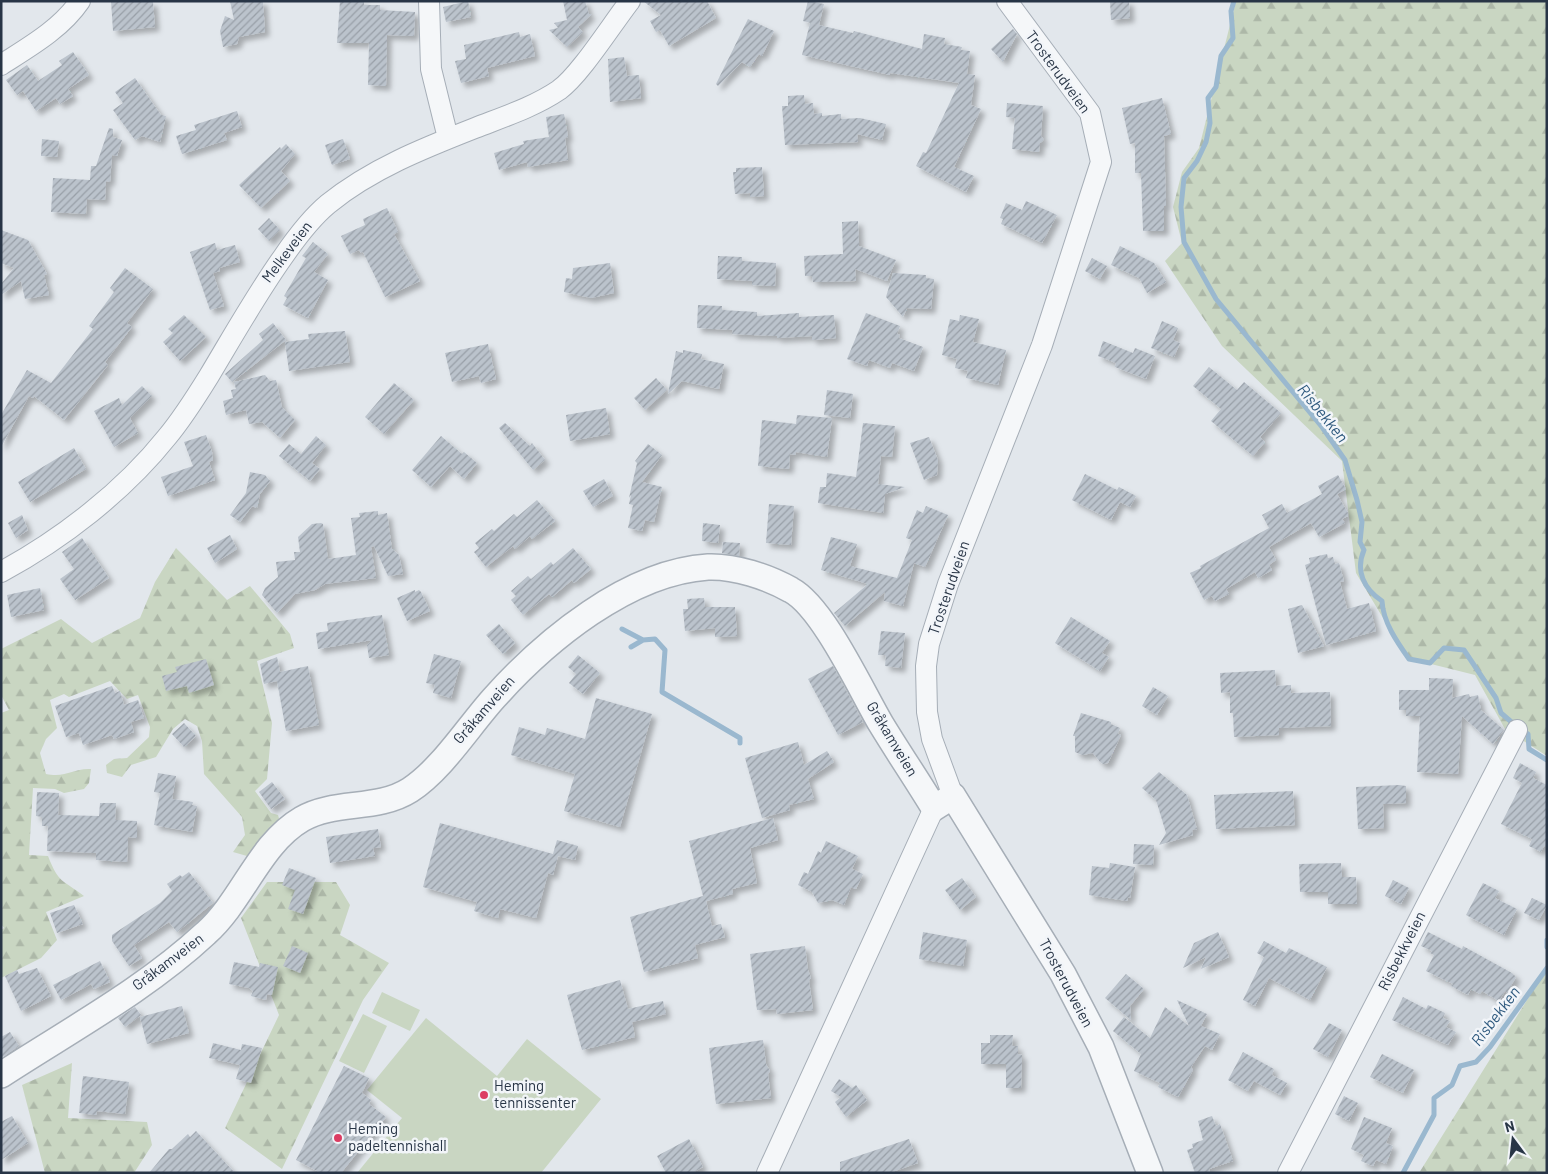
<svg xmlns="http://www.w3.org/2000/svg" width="1548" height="1174" font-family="Barlow,sans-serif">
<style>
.green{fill:#c9d6c2}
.forest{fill:url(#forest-firs)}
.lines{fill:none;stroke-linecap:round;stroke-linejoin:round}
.stream{stroke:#9ab8cf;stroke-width:5}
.building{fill:url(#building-hatch);filter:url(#shadow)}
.minor-casing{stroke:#a6aeb7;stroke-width:22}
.tertiary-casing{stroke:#a6aeb7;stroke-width:28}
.minor{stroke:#f5f7f9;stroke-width:20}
.tertiary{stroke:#f5f7f9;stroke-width:25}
.poi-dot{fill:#dc3c62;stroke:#f2f5f9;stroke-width:2}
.labels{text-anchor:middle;stroke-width:5;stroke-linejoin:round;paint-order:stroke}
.street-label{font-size:15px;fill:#283546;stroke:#f2f5f9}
.poi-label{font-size:15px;fill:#283546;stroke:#f2f5f9;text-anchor:start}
.water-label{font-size:16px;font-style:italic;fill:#2e597e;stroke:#f2f5f9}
</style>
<defs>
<pattern id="forest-firs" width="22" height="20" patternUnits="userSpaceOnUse" patternTransform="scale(1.25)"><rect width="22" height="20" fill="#c9d6c2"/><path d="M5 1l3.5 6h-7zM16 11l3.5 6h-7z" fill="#adb8a8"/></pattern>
<pattern id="building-hatch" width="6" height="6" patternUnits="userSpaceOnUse" patternTransform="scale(1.25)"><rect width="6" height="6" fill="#bbc3cc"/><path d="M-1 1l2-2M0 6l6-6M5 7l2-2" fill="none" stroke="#989fa7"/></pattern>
<filter id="shadow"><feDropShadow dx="4.5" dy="4.5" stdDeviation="2.5" flood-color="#0004"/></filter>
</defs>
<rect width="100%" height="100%" fill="#e2e7ec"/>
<path class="green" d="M382 992 420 1010 410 1031 372 1013Z
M363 1014 387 1026 364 1073 339 1061Z
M426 1018 497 1076 527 1039 601 1099 541 1173H357L402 1118 367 1090Z"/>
<path class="forest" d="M1236 1H1547V756L1505 729 1475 675 1407 658 1356 573 1342 461 1222 346 1165 261 1182 243 1173 207 1182 172 1199 148Z
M176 548 227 600 250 586 290 634 294 648 257 661 272 723 267 779 255 791 271 813 278 815 280 822 254 858 233 852 245 835 242 817 204 774 202 741 197 726 185 719 173 729 156 757 131 765 122 777 107 773 106 765 114 759 127 758 149 737 150 727 138 695 127 699 110 681 69 697 64 694 50 700 57 728 46 739 40 753 46 774C67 778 73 768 91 769L89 783 84 789 64 793 55 789 33 788 29 855 48 856C59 884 62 879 84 896L46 912 57 940 41 958 1 978V930L4 928 1 924V713L9 710 1 695V649L61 619 92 643 140 618 155 582Z
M267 882H336L350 905 340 935 389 963 363 1000 282 1169 225 1128 279 1015 241 918Z
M1547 968V1173H1419Z
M72 1063 68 1118 147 1122 152 1145 134 1173H45L22 1085Z"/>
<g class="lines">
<path class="stream" d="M1234 1 1231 11 1233 38 1221 56 1216 87 1208 98 1210 123 1206 142 1197 161 1184 178 1181 207 1184 242 1216 299 1322 427 1345 460 1357 500 1362 522 1360 542 1364 550C1355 571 1364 589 1382 601 1383 622 1397 642 1409 659L1430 663 1444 648 1464 650 1496 698 1501 713 1515 725
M622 629 643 640 655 639 665 650 662 692 740 738V743
M631 647 643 640
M1522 730 1528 734 1529 749 1547 760
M1547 940V947
M1403 1173 1434 1115V1098L1452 1085 1460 1066 1476 1062 1490 1047 1547 968"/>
</g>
<path class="building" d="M111 1 153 2 155 27 113 31Z
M230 1H263L265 32 239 37 237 44 223 47 220 31 225 16 234 20Z
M340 1H364V5H380V10L415 12 414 36 387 35 386 86 368 85 369 43H337Z
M468 1 471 17 446 22 443 7Z
M563 1H585L589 14H592L578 27 583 32 567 47 549 30 558 28 554 23 567 20Z
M643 1H707L716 18 669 46 660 30 656 32 650 21 661 15Z
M808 1 824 4 819 25 803 21Z
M1110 1H1129L1130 18 1111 20Z
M748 19 774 31 762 56 759 54 750 67 742 62 718 86 716 84Z
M810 23 853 33 854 31 922 49 924 34 945 38 944 44 962 47 961 50 970 51 967 74 975 75 971 105 981 109 954 167 974 176 966 192 916 166 923 152 926 153 959 83 890 73V75L802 55Z
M1013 29 1017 34 1003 62 991 49Z
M519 32 520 37 530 34 535 56 487 68 489 76 461 83 455 61 466 59 464 45Z
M73 52 89 75 68 89 73 96 60 104 56 98 36 111 23 91 17 95 6 80 27 65 38 81 62 65 59 61Z
M624 57 627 76 639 75 641 98 610 102 608 59Z
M135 78 161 115 166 116 160 142 142 136 135 140 113 110 123 103 115 92Z
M804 95 805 104 813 103 814 114 822 113V116L841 114V119L860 118 886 124 882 140 857 134 858 142 785 145 782 106H788V96Z
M1162 98 1171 134 1164 136 1166 206H1164V231H1143L1141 173H1135V143L1130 144 1122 108Z
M1007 103 1043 106 1041 136 1044 140 1040 143 1039 152 1012 149 1015 118 1006 117Z
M237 111 242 127 224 133 227 140 182 154 176 136 196 130 194 125Z
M564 114 568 137 565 138 568 160 528 167 527 162 499 170 494 153 524 144 523 141 549 137 546 117Z
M109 128 113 129V137L122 140 117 156 112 155 110 182 106 181 105 200 87 199 86 214 51 212 53 178 90 180 91 166H96Z
M42 139 59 141 57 157 41 156Z
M343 139 350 159 332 165 325 145Z
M286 144 295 154 281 171 290 181 261 208 239 185 280 147 281 149Z
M762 167 764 196 750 197V193L735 194 733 172H736V168Z
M1026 201 1057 215 1042 243 1001 224 1003 219 1000 218 1006 203 1022 210Z
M387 208 398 232 394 234 420 281 385 297 363 252 361 253 359 250 350 254 341 236 365 225 363 219Z
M269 218 280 230 269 241 258 229Z
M858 221 859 246 896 260 887 281 855 269 856 281 813 282 812 276H805L804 256 843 254 842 222Z
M1 230 28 240 47 274 44 275 49 295 25 299 21 281 1 295V284L14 268 1 263Z
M313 242 328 254 314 272 328 280 308 318 283 305 287 298 284 296 306 258 302 256Z
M215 243 217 250 235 245 240 262 219 268 220 271 213 273 224 306 210 310 190 252Z
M1120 246 1154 263 1166 282 1147 293 1139 278 1111 265Z
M718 256 742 257V261L776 263 775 286 752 285V281L717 279Z
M1092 258 1107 266 1100 279 1085 271Z
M610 263 614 293 591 298 564 292 566 278 572 279 573 268Z
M125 268 153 289 127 323 132 327 105 362 108 365 64 420 34 396 33 398 29 396 1 447V415L27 370 51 383 93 329 89 326 114 292 110 288Z
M893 273 926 275V278L934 279 931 309 907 308 903 317 886 297Z
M698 305 722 306V310L757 312V316L799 313V317L834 315 836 338 812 340V336L777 338V336L732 334 733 330 697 328Z
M866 313 900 326 897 334 900 335 899 338 923 347 914 371 892 363 890 368 869 360 867 366 847 359Z
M184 315 206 337 180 361 163 342 173 333 168 329Z
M960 315 979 319 973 342 1006 350 998 385 966 378 968 371 955 368 957 359 942 355 950 319 959 321Z
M1162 321 1178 328 1173 340 1180 343 1174 357 1151 348Z
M273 323 286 340 232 382 225 374 263 340 259 334Z
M345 331 350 362 289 371 285 342 309 339 308 334Z
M1103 341 1133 353 1135 348 1155 356 1146 379 1115 367 1116 363 1098 356Z
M488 344 496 379 481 383 479 376 452 382 445 353Z
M683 350 702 354 701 359 724 364 719 389 682 381 668 394 676 351 683 353Z
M1209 367 1237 390 1244 382 1281 413 1260 437 1265 442 1253 456 1211 421 1221 409 1193 386Z
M265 375 270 381 276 380 282 407 295 420 280 438 262 422 249 424 246 410 226 415 223 401 233 398 231 390 236 389 234 382Z
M656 378 667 390 645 410 634 398Z
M394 383 414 400 384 434 365 417Z
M142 386 152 396 130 418 138 433 114 447 94 411 119 398 122 405Z
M827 390 853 394 850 418 824 415Z
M606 408 610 434 570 441 566 415Z
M797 415 832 418 827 457 796 452 795 455 790 454 789 469 758 466 762 420 796 424Z
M505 423 530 446 532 443 545 460 533 470 499 428Z
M863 423 895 426 892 457 881 456 878 484 905 487 885 494 883 513 818 503 820 487H826L827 473 856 477Z
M206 435 212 452 213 460 209 462 215 480 168 496 161 477 193 466 184 442Z
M316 436 326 445 312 463 320 469 310 481 279 456 289 444 301 454Z
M441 436 462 454 464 452 477 463 464 479 450 466 431 487 412 470Z
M929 437 938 460 937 475 924 480 910 443Z
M648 444 662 455 642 482 662 487 654 522 645 520 642 531 628 528 633 505 629 504 631 495 629 498 637 463 635 461Z
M74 448 86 469 30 502 18 482Z
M250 472 265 475 270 481 260 494 257 508 252 506 240 522 230 515 246 493Z
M1085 474 1117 490 1119 487 1136 496 1130 507 1120 502 1111 520 1072 500Z
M1338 475 1346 489 1337 494 1348 513V516L1342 519 1345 523 1319 537 1311 523 1269 547 1276 560 1269 565 1272 570 1258 578 1255 572 1226 589 1229 594 1215 601 1212 596 1204 600 1190 573 1201 568 1200 566 1269 528 1262 515 1282 504 1287 513 1322 494 1318 486Z
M604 479 613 496 593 507 583 491Z
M537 500 555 521 532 539 530 536 515 549 513 546 486 567 474 552 479 548 475 543 492 529 494 531 514 514 517 517Z
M769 504 794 506 791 545 766 543Z
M926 506 948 515 925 567 914 563 903 606 884 601 885 592 845 626 834 613 868 584 821 570 831 537 857 544 850 566 897 578 912 540 906 538 917 510 923 513Z
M378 511V515L387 513 392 549 399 555 403 574 388 576 374 546 371 547 376 578 325 584 315 590 295 594 277 613 262 595 265 588 278 577 276 562 295 560 294 552H300L298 537 312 524 321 523 323 524 328 559 356 555 351 518 360 517 359 513Z
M22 515 28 530 16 538 8 523Z
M703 523 720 525 718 543 702 541Z
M230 535 237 549 215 563 207 548Z
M82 538 109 578 75 600 60 579 74 569 62 552Z
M723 542 740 543 739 556 722 553Z
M573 548 591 569 574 583 572 580 552 597 549 594 523 615 511 600 516 596 511 591 528 576 531 579 551 562 553 565Z
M1327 554 1328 558 1333 557 1335 564 1339 563 1344 581 1340 582 1347 609 1369 603 1376 631 1326 645 1305 565 1310 563 1309 558Z
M40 588 44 610 11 617 7 595Z
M415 590V592L419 590 421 592 430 611 407 621 397 598Z
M704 598 705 607H735L737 636 715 637V628L685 631 683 609H688L687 599Z
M1302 605 1324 646 1298 653 1288 609Z
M382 615 389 655 369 658 367 645 372 640 318 649 316 633 328 631 327 623Z
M1071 617 1110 641 1102 653 1109 657 1100 671 1055 643Z
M499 624 515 643 503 654 486 635Z
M881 631 905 633 901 668 885 666 886 655H878Z
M434 654 461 661 451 698 433 693 435 685 426 683Z
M578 655 600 673 583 694 569 683 576 674 568 667Z
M277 657 280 672 308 666 319 725 286 731 277 681 264 684 260 664Z
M206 659 214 685 189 693 187 686 166 691 162 676 177 672 175 667Z
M833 666 863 722 838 735 808 679Z
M1275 670 1276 686 1291 685V693L1330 692 1331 726 1279 728V735L1234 737 1233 713H1230V692L1221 693 1220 673Z
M1429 678 1453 679 1452 698 1469 694 1470 697 1478 695 1481 710 1504 730 1493 744 1462 716 1458 774 1417 772 1420 716H1406V710H1399V690H1429Z
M112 686 115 693 120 691 124 705 138 700 144 718 131 722 134 732 114 739 112 735 83 745 79 733 66 737 55 706Z
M1153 687 1168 696 1157 715 1142 706Z
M596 698 652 714 620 827 564 811 575 774 511 755 519 727 545 735 547 728 585 739Z
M1081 713 1111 722V724L1120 728 1118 734 1121 735 1108 763 1103 764 1100 762 1093 753 1082 755 1075 752V736H1073Z
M184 723 196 736 184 747 172 734Z
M798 742 804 765 827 751 834 762 808 779 814 799 789 805 790 810 762 818 745 758Z
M1520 763 1536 772 1533 778 1547 785V847L1544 846 1541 852 1529 846 1532 839 1501 824 1522 783 1513 778Z
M1159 772 1187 795 1197 829 1192 830 1193 835 1159 845 1166 833 1156 800 1142 788Z
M158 773 176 776 172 799 193 802 192 805 197 806 192 832 154 825 160 793 154 792Z
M272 782 285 799 271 809 259 792Z
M1399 785 1406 786V803L1383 804 1384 828 1358 829 1356 787Z
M1293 791 1295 825 1216 829 1214 795Z
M37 792 59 793 58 815 99 816 100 803H116L115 820 137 821V838L128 837 127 862 96 860V853L47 851 48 826H42V817L36 816Z
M773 818 778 840 750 848 757 883 732 889 733 894 706 901 712 926 721 924 725 937 695 945 698 958 644 972 630 917 703 896 689 841Z
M440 823 553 854 557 840 578 846 575 860 558 856 553 875 548 873 536 918 500 909 498 918 474 911 477 902 423 887Z
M378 829 381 847 373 848 375 856 330 863 326 837Z
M826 841 858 856 852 869 863 874 856 889 851 887 844 905 832 900 818 903 812 892 798 885 804 872 808 874 818 851 821 853Z
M1134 844 1154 845 1153 865 1133 864Z
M1110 863 1135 867 1130 898 1128 897 1127 901 1089 895 1092 866 1109 868Z
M1341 863 1342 877H1356L1357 904H1328V892H1300L1299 864Z
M289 868 316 878 303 914 288 909 295 890 282 885Z
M189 872 213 903 177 932 169 922 134 945 142 958 129 966 112 941V935L160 903 172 891 167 884 180 875 182 877Z
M962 878 976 897 960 910 945 890Z
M1393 880 1409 888 1401 904 1385 896Z
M1483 883 1499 891 1495 898 1517 909 1504 935 1466 915Z
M1532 898 1547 905 1539 920 1524 913Z
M74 905 83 924 57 933 50 913Z
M923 932 967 940 963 966 919 959Z
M1218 932 1229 957 1201 969 1206 957 1183 968 1194 943Z
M1428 932 1462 949 1463 946 1512 973 1516 977 1507 993 1505 991 1499 1001 1482 991 1480 994 1471 989 1468 995 1451 986 1453 984 1426 971 1434 955 1430 953 1432 951 1421 946Z
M1264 941 1286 953 1289 948 1327 967 1310 1000 1269 978 1255 1006 1243 1000 1264 957 1257 953Z
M292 946 308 953 300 973 283 966Z
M805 946 808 970 811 978 809 980 813 1010 777 1014 776 1009 757 1010 750 954Z
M100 961 110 982 94 989 91 984 61 1000 53 985Z
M234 962 259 967 260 963 278 967 272 995 267 994 266 1000 251 996 253 991 249 988 229 984Z
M37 968 51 996 21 1011 5 976 17 970 19 974Z
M1126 974 1144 989 1130 1006 1131 1020 1105 998Z
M620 980 628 1009 663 1001 666 1014 632 1022 635 1037 582 1050 567 995Z
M1403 997 1426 1009 1428 1005 1445 1013 1443 1018 1450 1021 1446 1027 1456 1032 1448 1045 1392 1020Z
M1177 1000 1207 1014 1201 1026 1220 1034 1212 1050 1205 1046 1191 1067 1193 1070 1178 1097 1158 1087 1160 1083 1134 1071 1141 1054 1113 1031 1124 1017 1150 1038 1165 1007 1189 1026Z
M182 1006 189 1033 147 1044 140 1017Z
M135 1007 141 1015 125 1027 118 1018Z
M1329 1023 1342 1030 1328 1057 1313 1049Z
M10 1032 19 1046 1 1058V1037Z
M990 1035H1013L1012 1046H1018V1054L1022 1055 1021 1088H1006V1064H981V1043H990Z
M763 1040 766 1064 770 1071 768 1074 771 1098 716 1104 709 1048Z
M213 1043 241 1050 242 1044 262 1048 251 1083 236 1079 240 1065 209 1058Z
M1243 1052 1274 1069 1272 1075 1287 1083 1280 1095 1254 1081 1248 1091 1228 1080Z
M1382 1054 1414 1070 1403 1093 1370 1077Z
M344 1066 369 1078 362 1093 371 1100 369 1104 386 1117 341 1173H321L296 1160Z
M83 1076 129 1082 125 1114 97 1111 96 1115 79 1113Z
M839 1079 852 1088 856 1085 867 1100 846 1117 835 1102 841 1097 831 1091Z
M1344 1096 1358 1103 1349 1121 1335 1114Z
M12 1116 28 1143 1 1160V1122Z
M1212 1116 1216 1126 1220 1124 1233 1161 1209 1169 1210 1173H1195L1187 1150 1193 1148 1192 1144 1203 1140 1198 1121Z
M1364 1117 1392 1128 1386 1143 1393 1146 1386 1164 1376 1160 1373 1166 1361 1161 1364 1155 1351 1149Z
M196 1131 235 1173H149L169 1149H172L188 1134 190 1137Z
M689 1139 703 1167 692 1173H666L657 1156Z
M909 1139 918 1163 889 1173H840V1162Z"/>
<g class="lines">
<g class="minor-casing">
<path id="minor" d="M429 1 431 69 448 138
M1 65C29 47 61 29 80 1
M1 572C62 539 124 491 167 437 183 418 196 397 209 376 233 336 256 295 283 257 296 238 310 219 328 204 371 169 424 148 475 128 503 117 534 107 559 90 580 75 612 24 630 1
M953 796 932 739 927 712 926 666 929 644 948 584 1042 345 1101 162 1090 113 1007 1
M767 1173 934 808
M1288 1173 1517 730"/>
</g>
<g class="tertiary-casing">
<path id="tertiary" d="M1 1075C70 1030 146 989 206 933 243 900 259 844 302 819 335 800 377 811 410 790 442 769 468 727 494 698 545 641 628 572 708 567 735 566 768 577 791 590 823 607 861 690 881 724 898 752 917 780 934 808L953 796 1063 974 1101 1047 1150 1173"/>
</g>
<use href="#minor" class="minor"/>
<use href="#tertiary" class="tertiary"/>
</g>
<g class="poi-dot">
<circle cx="484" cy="1095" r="5"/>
<circle cx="338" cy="1138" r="5"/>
</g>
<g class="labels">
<g class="street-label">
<text transform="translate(1058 72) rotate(54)" y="5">Trosterudveien</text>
<text transform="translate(287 252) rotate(-53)" y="5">Melkeveien</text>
<text transform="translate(949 588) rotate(-71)" y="5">Trosterudveien</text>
<text transform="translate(484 710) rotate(-49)" y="5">Gråkamveien</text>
<text transform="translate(892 739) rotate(59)" y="5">Gråkamveien</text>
<text transform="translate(1402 951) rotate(-63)" y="5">Risbekkveien</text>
<text transform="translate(168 962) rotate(-37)" y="5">Gråkamveien</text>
<text transform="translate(1066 983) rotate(62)" y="5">Trosterudveien</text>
</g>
<g class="poi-label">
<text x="494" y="1091">Heming<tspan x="494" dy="17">tennissenter</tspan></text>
<text x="348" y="1134">Heming<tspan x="348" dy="17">padeltennishall</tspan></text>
</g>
<g class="water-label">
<text transform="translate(1323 413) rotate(51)" y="6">Risbekken</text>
<text transform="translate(1495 1016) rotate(-53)" y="6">Risbekken</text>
</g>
</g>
<rect width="1548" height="1174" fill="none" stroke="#283546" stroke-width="5"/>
<g transform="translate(1513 1139) rotate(345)" stroke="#f2f5f9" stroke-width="4" paint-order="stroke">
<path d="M0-4L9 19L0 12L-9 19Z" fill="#283546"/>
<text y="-8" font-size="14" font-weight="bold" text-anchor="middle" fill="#283546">N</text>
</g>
</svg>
